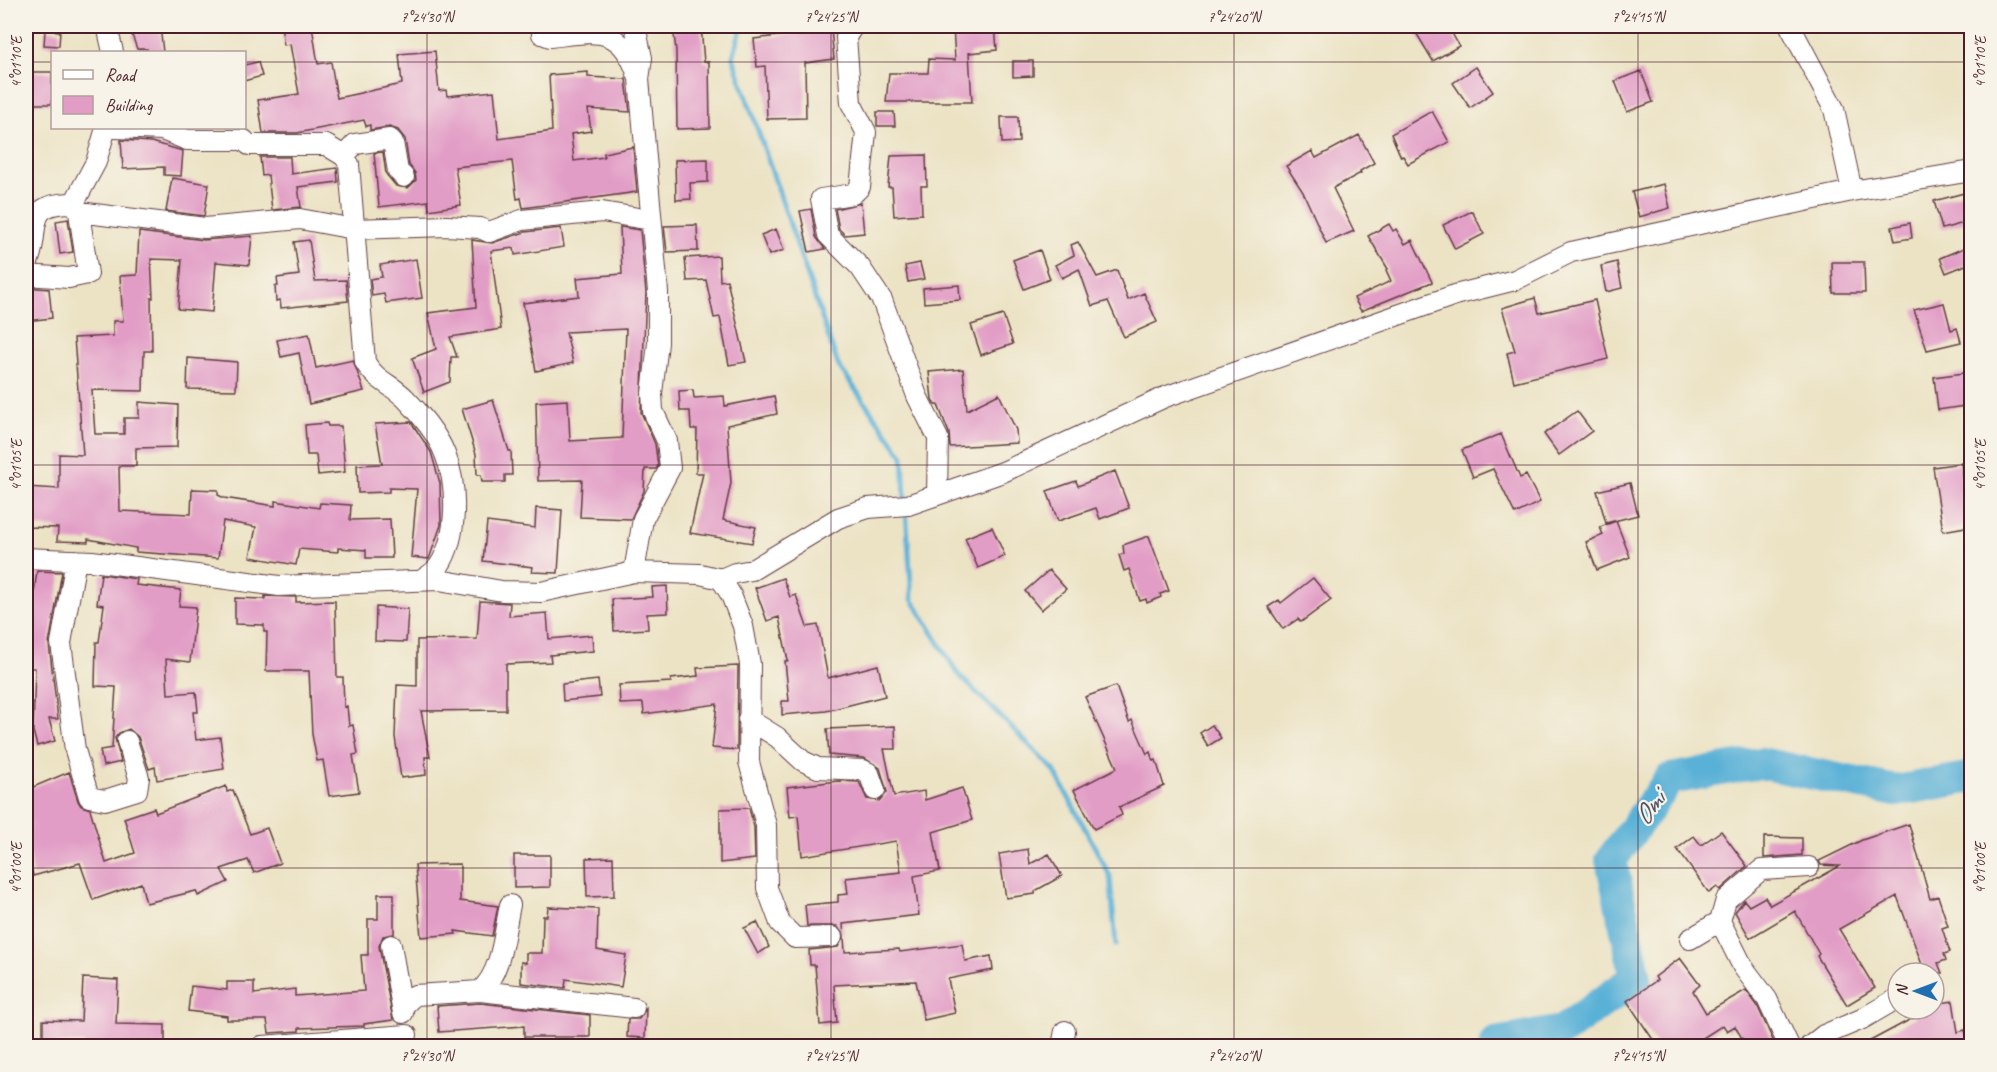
<svg xmlns="http://www.w3.org/2000/svg" width="1997" height="1072" font-family="Caveat,sans-serif">
<style>
.lines{fill:none;stroke-linecap:round;stroke-linejoin:round}
.stream{stroke:#5ab1d7;stroke-width:5}
.river{stroke:#5ab1d7;stroke-width:32}
.building{fill:#e29dc6}
.minor-casing{stroke:#623c42;stroke-width:22}
.minor{stroke:#fff;stroke-width:20}
.ticks{fill:none;stroke:#4a1f2b;stroke-width:1.5;stroke-opacity:0.45}
.labels{text-anchor:middle;stroke-width:4.5;stroke-linejoin:round;paint-order:stroke}
.water-label{font-size:27px;font-style:italic;fill:#505267;stroke:#f7f3e8}
.neatline{fill:none;stroke:#4a1f2b;stroke-width:2}
.ticks-label{font-size:15px;text-anchor:middle;fill:#4a1f2b}
</style>
<rect width="100%" height="100%" fill="#f7f3e8"/>
<filter id="ink" filterUnits="userSpaceOnUse"><feTurbulence type="fractalNoise" baseFrequency=".0167" numOctaves="2"/><feDisplacementMap in="SourceGraphic" scale="12" xChannelSelector="R" yChannelSelector="G"/><feConvolveMatrix kernelMatrix="1 2 1 2 8 2 1 2 1" color-interpolation-filters="sRGB"/></filter>
<filter id="wash" filterUnits="userSpaceOnUse"><feTurbulence type="fractalNoise" baseFrequency=".008" numOctaves="4" result="noise"/><feDisplacementMap in="SourceGraphic" scale="24" xChannelSelector="R" yChannelSelector="G"/><feGaussianBlur stdDeviation="1.35" result="paint"/><feColorMatrix in="noise" values="0 0 0 0 0 0 0 0 0 0 0 0 0 0 0 0 0 1.4 0 .05"/><feComposite in="paint" operator="in"/></filter>
<g filter="url(#wash)">
<rect width="100%" height="100%" fill="#ece3c5"/>
<g class="lines">
<path class="stream" d="M742 26 733 57 838 365 903 456 905 500
M906 509 912 599 958 674 1054 770 1110 876 1116 945"/>
<path class="river" d="M1495 1043 1562 1031 1636 978 1611 860 1670 779 1760 763 1896 791 1972 777"/>
</g>
<g id="blocks">
<path class="building" d="M149 26H160L163 52H147V49H137L132 35 137 34 136 30Z
M281 26H312L318 64 331 62 337 98 402 84 399 54 435 51 439 91 446 90 447 96 494 91 499 139 552 131 549 75 588 72V77L626 79 630 112 588 109 591 131 571 134 574 161 604 157V153L633 147 637 192 523 208 521 198 517 199 512 161 455 167 461 205 429 210 428 201 379 207 374 153 383 152 386 174 396 186 408 188 416 180 415 173 409 165 405 139 398 130 389 127 370 130V125L366 126 364 120 297 133H263L258 100 299 94 290 44 284 45Z
M673 26H701L704 62H709L710 128 677 129 676 51Z
M953 26H995L997 50 969 53 972 102H886L889 73H928L929 59 955 60Z
M1412 26H1448L1459 46 1433 61Z
M831 29 834 59 805 63 806 118 767 119 765 66 757 67 754 39Z
M45 30 60 31 59 46 44 45Z
M1013 61H1033V76L1013 77Z
M258 62 262 76 244 81V65Z
M1476 67 1493 92 1470 108 1453 83Z
M1641 71 1653 102 1627 112 1615 81Z
M30 72H52V104H30Z
M1432 111 1449 142 1408 164 1403 156 1401 157 1391 134Z
M877 112H894L895 126H877Z
M1001 117H1018L1019 142 1002 143Z
M1359 135 1374 163 1360 171 1361 173 1333 188 1354 231 1326 243 1303 192 1286 166 1312 151 1316 158Z
M121 140 151 142 183 151 181 176 164 175V167L123 169Z
M926 155 927 186H921L922 214 894 216 892 187H888L891 156Z
M260 157H290L291 174 337 168 338 182 298 187 301 207 272 210 268 175 262 176Z
M708 159V182L690 183 691 199 676 200 675 160Z
M172 178 209 184 204 216 166 211Z
M1664 184 1670 208 1639 217 1632 192Z
M1964 193 1971 221 1942 229 1934 201Z
M861 203 864 233 845 235 839 229 835 209Z
M811 209 816 237 825 249 809 252 800 211Z
M1472 211 1484 234 1455 249 1443 225Z
M68 219 73 252 60 254 56 221Z
M1910 223 1912 238 1895 241 1892 227Z
M1389 224 1393 231 1396 229 1405 244 1412 240 1432 282 1361 311 1354 298 1391 281 1386 270 1388 269 1368 236Z
M697 225 698 251 667 252 664 226Z
M620 227 640 230 646 293 641 412 655 444 658 466 656 469H645L644 491 631 519 580 517 582 480 538 481 536 402 568 400 570 441 622 438 626 329 566 332 573 363 536 371 523 303 579 296 577 278 622 274Z
M561 228 564 247 515 255 514 248 491 251 501 329 450 337 457 357H451L450 382 424 392 412 358 436 349 428 313 476 307 472 240 492 243 525 232Z
M776 229 784 250 769 255 761 235Z
M139 232 204 240 252 236 249 265 216 262 212 312 178 309 182 260 151 259 153 298H151L152 351H144L143 391 92 390 95 434H124V418H139V402L178 405 177 447 136 448V466H119L120 511 191 514 192 489 218 490V495L224 498 275 506V501L319 508 320 503 351 505 350 520 390 519 392 558H366V550L338 548V552L299 549 296 565 250 557 256 527 223 521 218 558 136 552V548L88 539V542L57 541 58 528 26 527V487L59 489V454L83 455 74 338 113 336V321H123L120 276 137 275Z
M309 240 315 281 346 280 348 301 281 308 280 300 276 301 275 286H278L277 278 299 275 294 242Z
M1078 242 1097 277 1117 270 1128 300 1144 293 1157 322 1124 337 1108 301 1092 306 1079 269 1062 278 1055 265 1074 255 1071 245Z
M1971 245V263L1946 273 1940 258Z
M1040 250 1050 279 1024 289 1013 260Z
M719 256 720 281 727 280 746 362 729 365 720 317 714 318 706 280 687 281 685 258Z
M416 259 422 298 386 303 384 294 372 296 370 279 382 277 380 265Z
M1617 262 1622 288 1606 292 1601 266Z
M1832 262H1864L1865 293H1833Z
M920 263 924 279 908 282 905 266Z
M959 285 960 300 924 303 923 288Z
M26 287 49 289 52 318 26 321Z
M1535 298 1539 313 1595 300 1608 359 1514 382 1507 353 1515 351 1502 308Z
M1944 303 1951 330 1957 328 1961 342 1927 350 1914 310Z
M1003 315 1013 344 981 355 971 325Z
M309 334 316 368 353 360 364 391 309 404 299 353 281 357 277 340Z
M188 358 237 362 236 390 187 389Z
M963 369 967 410 999 394 1016 430 1017 443 950 447 949 433 938 405H935L932 399 929 372Z
M1971 372V405L1938 410 1934 377Z
M693 390 694 398 724 396 725 406 774 396 777 414 727 425 731 483 723 520 756 527 752 543 690 533 703 473H696L697 429H691L690 411H680L679 391Z
M493 400 509 451H511L512 475H505V482H482L481 475H477L476 454 462 409Z
M1577 411 1592 431 1559 455 1544 434Z
M411 422 431 452 440 483 441 525 429 559 411 557 417 489 389 488V492L358 493 357 465 382 464 375 424Z
M327 423 328 426H341L345 472 318 475 316 455H307L305 425Z
M1501 434 1520 478 1526 475 1540 502 1515 514 1493 469 1473 477 1462 450Z
M1961 463 1967 500 1971 499V526L1943 531 1933 467Z
M1115 471 1129 508 1100 519 1096 508 1058 521 1047 491 1076 481 1078 486Z
M1630 483 1638 515 1606 523 1597 491Z
M536 508 562 510 558 573 532 572 533 567 483 561 487 522 535 528Z
M1616 521 1630 557 1597 570 1586 542 1603 535 1600 527Z
M992 527 1005 556 978 568 965 538Z
M1149 536 1169 591 1160 594 1161 597 1147 603 1146 599 1140 601 1129 569 1124 571 1119 555 1124 554 1123 545Z
M1049 570 1066 589 1041 610 1025 591Z
M37 571 62 572 49 644 58 719H49L55 741 37 746 33 731 35 668H26V652Z
M101 574 137 579 136 585 181 590 179 606 196 607 190 662 166 659 168 694 196 692 198 712H193L196 740 220 737 224 769 157 780 155 767 149 769 138 737 129 729 119 733 115 738 121 762 103 766 100 750 112 748 116 687 95 686 96 642H99L104 605 97 604Z
M783 578 790 597 796 595 807 627 818 625 828 678 878 665 885 696 826 711 782 715V701H789L785 661H788L779 617 767 621 755 588Z
M1313 578 1331 600 1301 622 1298 619 1283 629 1268 607 1279 600 1281 603Z
M667 586 668 613 647 614 648 629 614 631 612 599 653 597 652 587Z
M265 596 296 597V602L335 601 337 677H343L344 707 347 706 349 726 353 725 358 754 353 755 359 792 329 796 323 760 317 761 312 734 309 671H266L267 632H264V625L235 624V598L265 599Z
M480 601 510 603 509 616 547 613 549 639 592 635 593 651 550 655 551 662 506 664V710L421 711 430 757H425L426 775 401 778 395 737 397 685 417 686V640L477 639Z
M376 607 408 609 406 642 375 641Z
M738 666 737 750 712 748 717 704 644 714 643 703 620 704 619 685 671 682V679L698 676 697 668Z
M598 680 600 697 563 701 562 684Z
M1116 686 1129 722 1132 720 1147 754 1150 752 1153 761 1156 760 1164 786 1119 807 1122 815 1094 829 1074 790 1117 768 1085 697Z
M1212 725 1221 738 1208 746 1200 733Z
M895 726 896 749H884L894 796 924 791 925 800 962 788 972 820 933 832 940 871 914 876 919 915 843 924 845 952 899 949 900 952 962 944 965 961 991 956 993 970 948 979 955 1013 924 1020 916 981 834 985 837 1023 820 1025 815 965H810L809 950 838 947 844 936 837 926H807L805 905 838 902V895L848 894 846 878 901 872 896 841 802 856 798 816 790 817 787 787 838 781 859 782 867 799 880 801 887 792 880 768 864 758 829 755 827 729Z
M69 772 78 801 81 806 90 809 106 863 135 853 124 818 154 808 156 813 226 786 227 792 233 790 250 834 267 828 280 863 254 873 248 860 221 869 228 882 198 896 196 891 146 903 141 883 93 900 80 863 33 876 26 837V790Z
M749 808 754 827 755 859 720 863V809Z
M1909 824 1930 899 1938 896 1948 926 1942 928 1950 952 1944 954 1946 960 1938 963 1942 973H1925L1897 896 1839 929 1875 988 1847 1005 1817 956 1819 954 1795 911 1750 938 1735 912 1744 900 1749 906 1765 897 1770 905 1840 866 1821 865 1819 861 1862 840Z
M1721 831 1747 866 1720 890 1717 887 1709 893 1677 849 1694 836 1701 845Z
M1764 837 1802 838V855L1764 858Z
M1028 849 1030 864 1049 854 1062 876 1035 891V894L1006 898 999 854Z
M514 855H550V887L514 888Z
M613 857 614 896 587 897 586 858Z
M460 864V901L498 906 492 936 455 931 456 934 421 937 415 865Z
M378 894H394V934L383 936 379 946 393 1020 364 1024V1026L299 1028V1031L269 1033 267 1020H227V1016L188 1011 191 986 227 990V982H254V994L295 989V996L364 991 361 955H368V919H378Z
M548 907 598 909 597 950 626 955 621 987 566 979 565 988 521 983V962L526 963V953H542L543 916H547Z
M757 922 769 947 758 954 744 928Z
M1680 958 1700 985 1693 991 1706 1013 1746 990 1757 1005 1776 1047H1747L1735 1026 1727 1031 1723 1025 1689 1047H1658L1627 1001 1657 980 1655 977Z
M83 978 118 980 116 1024 165 1025V1047H84V1043H56V1047H43V1020L81 1021Z
M1953 1001 1958 1032 1965 1030 1969 1047H1859L1915 1017 1914 1009H1934V1004Z
M480 1003 590 1015V1037H524V1026L439 1032 437 1006Z
M646 1008 645 1038 627 1037 628 1019H639Z"/>
</g>
</g>
<g filter="url(#ink)">
<use href="#blocks" fill-opacity="0" stroke="#623c42" stroke-width="1.5"/>
<g class="lines">
<g class="minor-casing">
<path id="minor" d="M107 26 113 52
M853 26 846 37 851 103 866 132 860 187 853 194 821 199 828 235 860 267 882 300 917 396 938 438 937 495
M1790 26 1834 109 1852 191
M542 34 550 37C596 32 621 24 638 76
M116 128 162 130 187 140H244L249 145H326L344 156 349 164 365 362C375 380 391 384 405 398 419 412 438 435 445 454 458 486 458 537 439 566 435 572 427 576 421 581
M344 156 355 144 390 139 393 142 398 171 404 177
M74 203 96 162 106 128
M79 212 205 228 300 219 354 229 447 226 480 228 489 232 522 220 602 212 651 220
M26 267C44 230 19 203 74 203
M26 275 69 278 88 274 79 212 74 203
M26 558 92 561 279 586 439 580 502 591 541 592 634 572 700 574 721 579 731 595 743 626 750 664 749 762 766 825 767 888 780 923 795 938 832 937
M76 560 61 643 75 750 89 797 105 800 137 790 139 778 127 741
M634 572 643 519 670 468 667 441 653 411 652 393 658 343V292L639 79 642 58 635 26
M721 579 735 573 752 570 838 518 868 508 908 505 1003 472 1165 397 1455 295 1515 280 1571 252 1852 191 1972 171
M748 719 777 737 803 761 818 768 863 770 869 773 875 790
M1690 939 1720 921
M391 945 403 1013
M480 991C502 973 504 932 510 905
M402 1007 415 995 480 991 634 1008
M262 1046 407 1035
M1062 1046 1065 1031
M1789 1046 1767 999 1743 967 1720 921 1726 900 1761 870 1809 867
M1810 1046 1824 1035 1862 1019 1898 998"/>
</g>
<use href="#minor" class="minor"/>
</g>
</g>
<path class="ticks" d="M427 26V1046M831 26V1046M1234 26V1046M1638 26V1046M26 62H52M244 62H1972M26 465H1972M26 868H1972"/>
<g class="labels">
<g class="water-label">
<text transform="translate(1649 808) rotate(-54)" y="9">Omi</text>
</g>
</g>
<rect width="1997" height="1072" fill="none" stroke="#f7f3e8" stroke-width="66"/>
<rect x="51" y="51" width="195" height="78" fill="#f7f3e8" stroke="#b29e9c" stroke-width="1.5"/>
<rect x="63" y="70" width="30" height="9" fill="#ffffff" stroke="#b29e9c" stroke-width="1.5"/>
<text x="105" y="81" font-size="18" fill="#4a1f2b">Road</text>
<rect x="63" y="96" width="30" height="18" fill="#e29dc6" stroke="#b29e9c" stroke-width="1.5"/>
<text x="105" y="111" font-size="18" fill="#4a1f2b">Building</text>
<g transform="translate(1916 991) rotate(270)"><circle r="28" fill="#f7f3e8" stroke="#b29e9c" stroke-width="1.5"/>
<path d="M0-4.5L10 22L0 15L-10 22Z" fill="#1f6fb2"/>
<text y="-9" font-size="16" font-weight="bold" text-anchor="middle" fill="#4a1f2b">N</text>
</g>
<rect x="33" y="33" width="1931" height="1006" class="neatline"/>
<g class="ticks-label">
<text x="427" y="22">7°24'30"N</text>
<text x="831" y="22">7°24'25"N</text>
<text x="1234" y="22">7°24'20"N</text>
<text x="1638" y="22">7°24'15"N</text>
<text transform="translate(1980 62) rotate(-90)" y="5">4°01'10"E</text>
<text transform="translate(16 62) rotate(-90)" y="5">4°01'10"E</text>
<text transform="translate(1980 465) rotate(-90)" y="5">4°01'05"E</text>
<text transform="translate(16 465) rotate(-90)" y="5">4°01'05"E</text>
<text transform="translate(1980 868) rotate(-90)" y="5">4°01'00"E</text>
<text transform="translate(16 868) rotate(-90)" y="5">4°01'00"E</text>
<text x="427" y="1061">7°24'30"N</text>
<text x="831" y="1061">7°24'25"N</text>
<text x="1234" y="1061">7°24'20"N</text>
<text x="1638" y="1061">7°24'15"N</text>
</g>
</svg>
